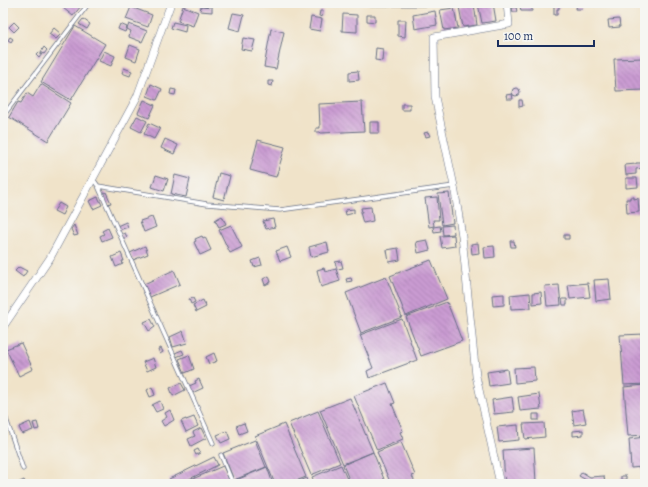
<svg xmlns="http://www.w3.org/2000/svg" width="648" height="487" font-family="Alegreya,serif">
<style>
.building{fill:url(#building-back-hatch)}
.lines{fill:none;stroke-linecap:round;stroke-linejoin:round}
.lane-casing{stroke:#666e83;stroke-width:5}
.street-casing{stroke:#666e83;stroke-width:8}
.lane{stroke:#fff;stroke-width:3.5}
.street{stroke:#fff;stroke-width:7}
</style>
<defs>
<pattern id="building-back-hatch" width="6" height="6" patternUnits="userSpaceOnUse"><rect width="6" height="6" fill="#ca9bd2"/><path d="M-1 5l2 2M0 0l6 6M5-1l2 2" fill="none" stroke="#a37fae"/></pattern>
</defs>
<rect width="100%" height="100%" fill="#f6f6f2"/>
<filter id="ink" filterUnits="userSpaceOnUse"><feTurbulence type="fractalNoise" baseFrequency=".025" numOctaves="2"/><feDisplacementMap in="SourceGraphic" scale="8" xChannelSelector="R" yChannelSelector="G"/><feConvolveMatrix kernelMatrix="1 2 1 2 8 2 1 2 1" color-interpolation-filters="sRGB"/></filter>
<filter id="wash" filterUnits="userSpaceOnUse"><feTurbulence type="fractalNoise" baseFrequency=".012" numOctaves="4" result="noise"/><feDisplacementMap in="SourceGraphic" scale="16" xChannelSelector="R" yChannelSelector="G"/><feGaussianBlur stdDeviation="0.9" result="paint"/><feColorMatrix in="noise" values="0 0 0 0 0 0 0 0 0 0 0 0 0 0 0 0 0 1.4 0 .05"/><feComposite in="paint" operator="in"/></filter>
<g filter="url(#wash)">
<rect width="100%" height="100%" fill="#f0e3c9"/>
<g id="blocks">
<path class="building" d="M67 3H77L81 6 73 16 63 8Z
M493 3 496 21 482 23 478 4Z
M554 3H559V9H557V15H554Z
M577 3 583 4 582 9H576Z
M474 4 477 25 463 27 459 7Z
M526 5H532V11H521L520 6Z
M183 6 198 12 193 26 178 21Z
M201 6 212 7V12L200 11Z
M131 7 152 15 148 27 126 19Z
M516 7 517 12H513L512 8Z
M454 8 458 28 444 30 440 10Z
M320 11H323L322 17 319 16Z
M435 11 437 25 415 29 413 15Z
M233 13 244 15 240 31 229 28Z
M343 14 357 15V32L342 31Z
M367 15H375V22L367 21Z
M311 17 322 19 320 31 309 29Z
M83 19 90 24 87 29 79 24Z
M619 19 620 27 609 28 608 20Z
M398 20H406L405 37 398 36Z
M14 22 19 27 14 32 9 27Z
M173 22 186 25 185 32 171 28Z
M120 24 127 27 125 32 118 29Z
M129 24 147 31 142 42 129 37 131 31 127 29Z
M75 26 105 44 71 100 41 82Z
M54 28 61 34 56 39 49 34Z
M271 29 284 32 276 69 264 67Z
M10 37 13 39 11 42 8 40Z
M243 38 255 40 252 51 241 49Z
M130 45 140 49 136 61 126 57Z
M44 47 47 50 44 54 41 52Z
M376 48 383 49 382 61 375 60Z
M104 51 115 56 111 66 99 61Z
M39 52 42 54 39 58 36 55Z
M643 58 645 90 616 91 614 59Z
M124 68 132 71 130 76 122 73Z
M358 71 359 80 349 81V72Z
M268 81H273L272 86 268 85Z
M41 84 71 103 48 141 9 117 18 102 21 103 27 93 33 97Z
M151 84 162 89 157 100 147 96Z
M512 92a4 4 0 1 1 8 0a4 4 0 1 1-8 0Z
M171 89 176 90 175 95 170 94Z
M512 94 513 99H507L506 95Z
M144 100 155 105 149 118 138 113Z
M519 100H522L523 106 519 107Z
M362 102 364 131 321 133 320 132H316V128H320L319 104Z
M402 104H410V110H402Z
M137 116 147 121 141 132 131 127Z
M370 122H379V133H370Z
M149 123 160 128 154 139 144 134Z
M428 132 430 136 426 137 424 133Z
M165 139 178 145 174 154 161 148Z
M258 140 285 147 276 177 250 170Z
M636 163H643V168L636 169V174L626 175 625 165 636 164Z
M219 173 230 176 224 200 213 197Z
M156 175 168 179 164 191 152 187Z
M175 175 190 179 186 197 171 194Z
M626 178H637L638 187 626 188Z
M106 192 111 203 107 204 102 194Z
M449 193 453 223 442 225 438 194Z
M98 197 102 205 93 209 89 201Z
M437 197 439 220H433L434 226 429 227 425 198Z
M630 197H634V199L638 198 639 212 627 213 626 199H630Z
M59 203 66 207 62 215 54 211Z
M371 207 373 221 363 223 360 212H362L361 208Z
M354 209V213L346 215 345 210Z
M222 216 226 224 219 227 215 220Z
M152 217 156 227 144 232 140 221Z
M273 219 275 227 266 229 263 221Z
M126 222 128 227 119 230 117 226Z
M74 225 78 235 74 236 71 229Z
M231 225 242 247 230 253 219 230Z
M453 225 454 234 443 235 442 226Z
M440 226 441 231 434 232 433 227Z
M108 228 112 237 102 241 100 236 104 234 102 231Z
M125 233 127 237 122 239 120 235Z
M454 235 455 246 442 248 440 236Z
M564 235H569V239H564Z
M202 236 203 238 205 237 211 250 200 255 194 242 196 241 195 239Z
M427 240 430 250 418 253 416 242Z
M510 241H514L515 247H511Z
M327 242 329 252 311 257 309 247Z
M478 243 479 253 472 254 471 244Z
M145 246 148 254 133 260 130 253Z
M494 246 495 257 485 258 484 247Z
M287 247 291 257 280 261 276 251Z
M398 248 400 260 389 262 387 250Z
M121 253 124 261H122L123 264 116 267 112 257Z
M260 258 262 265 254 267 252 261Z
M431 260 447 299 406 316 390 276Z
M341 261 343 268 337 269 335 262Z
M19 267 27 271 23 277 15 271Z
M324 268 325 272 336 269 340 281 321 287 317 270Z
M174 270 180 284 150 297 144 284Z
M269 276 271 282 265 285 263 279Z
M386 277 402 317 361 333 346 293Z
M351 278 352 281 347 282 346 279Z
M609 279 611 299 596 301 594 280Z
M588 283 590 297 570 299 568 285Z
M559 285 561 305 547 306 545 286Z
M541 292 542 303 533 304V293Z
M530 293 531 308 511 309 510 295Z
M504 294V305L493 306 492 295Z
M193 298 195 302 191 304 189 299Z
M562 299H567V305H563Z
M203 300 206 307 196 312 193 305Z
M447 302 462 341 421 356 406 317Z
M151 319 155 327 149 331 144 322Z
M402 319 417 360 369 378 367 371 373 368 360 335Z
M183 331 187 343 173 347 170 337Z
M645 334V384L624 385 620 335Z
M21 343 33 369 19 376 6 349Z
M161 348 163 352 160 354 158 349Z
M182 350 184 354 176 357 175 353Z
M214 353 217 361 209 364 206 357Z
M189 355 194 369 185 373 179 359Z
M153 358 156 367 147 371 143 362Z
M534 367 535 381 515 383 514 368Z
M507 369 509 383 489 386 487 372Z
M199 379 203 388 192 393 189 386 196 383 195 381Z
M181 383 185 390 173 396 170 388Z
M387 383 395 403 392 404 403 431 400 432 403 439 377 450 354 396Z
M645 385V435L628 436 624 387Z
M152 387 155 395 150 397 147 390Z
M539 394 541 409 520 411 518 397Z
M512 397 514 412 494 414 492 400Z
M350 398 373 452 343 464 320 410Z
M160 401 163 409 156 412 152 405Z
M583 409 586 423 574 425 572 411Z
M170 410 174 420 164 426 161 421 167 417 165 413Z
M318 411 340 463 311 475 289 423Z
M533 414H539V420H533Z
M194 417 198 426 186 432 181 421 186 419V420Z
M30 422 33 430 22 434 19 427Z
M37 422 39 429 35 430 33 423Z
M244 423 247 431 239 434 236 426Z
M544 423 545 437 525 439 523 424Z
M284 424 306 477 288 484H275L255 436Z
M518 425 519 440 499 442 497 427Z
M201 428 206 438 191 446 188 439 195 436 193 432Z
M583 430V435L573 436V431Z
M227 431 230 439 221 443 217 435Z
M645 437V484H643L642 467 631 468 629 439Z
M255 440 266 467 234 480 223 453Z
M401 442 415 475 412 476 416 484H391L377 452Z
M534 448 536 482 505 484 503 450Z
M198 449 200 453 196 455 194 451Z
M373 452 386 484H351L343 465Z
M214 457 218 465 179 484H172L169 479Z
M341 465 349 484H315L312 477Z
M223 466 229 480 219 484H189L188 481Z
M267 467 273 484H235L234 481Z
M582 472 590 477 604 476 605 484H590V482L579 476Z
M621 476H626V479L621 480Z
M307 478 309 484H293Z
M24 480 26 484H16Z"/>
</g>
</g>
<g filter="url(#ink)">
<use href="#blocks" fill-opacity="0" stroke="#666e83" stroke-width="1"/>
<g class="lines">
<g class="lane-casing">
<path id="lane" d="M209 3 437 4
M3 116 89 3
M93 179 98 186 213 443
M98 186 207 204 280 210 454 186
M3 410 23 469
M221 455 233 484"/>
</g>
<g class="street-casing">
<path id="street" d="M3 327 50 258 137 97 171 3
M500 484 476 376 462 236 454 186 435 97 434 37 509 24 507 3"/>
</g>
<use href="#lane" class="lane"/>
<use href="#street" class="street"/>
</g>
</g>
<rect width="648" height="487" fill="none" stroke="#f6f6f2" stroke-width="16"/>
<path d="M498 40v6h96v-6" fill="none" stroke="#1b2f5e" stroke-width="2"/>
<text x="504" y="40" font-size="12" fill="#1b2f5e" stroke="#f6f6f2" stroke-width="3" paint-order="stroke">100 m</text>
</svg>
